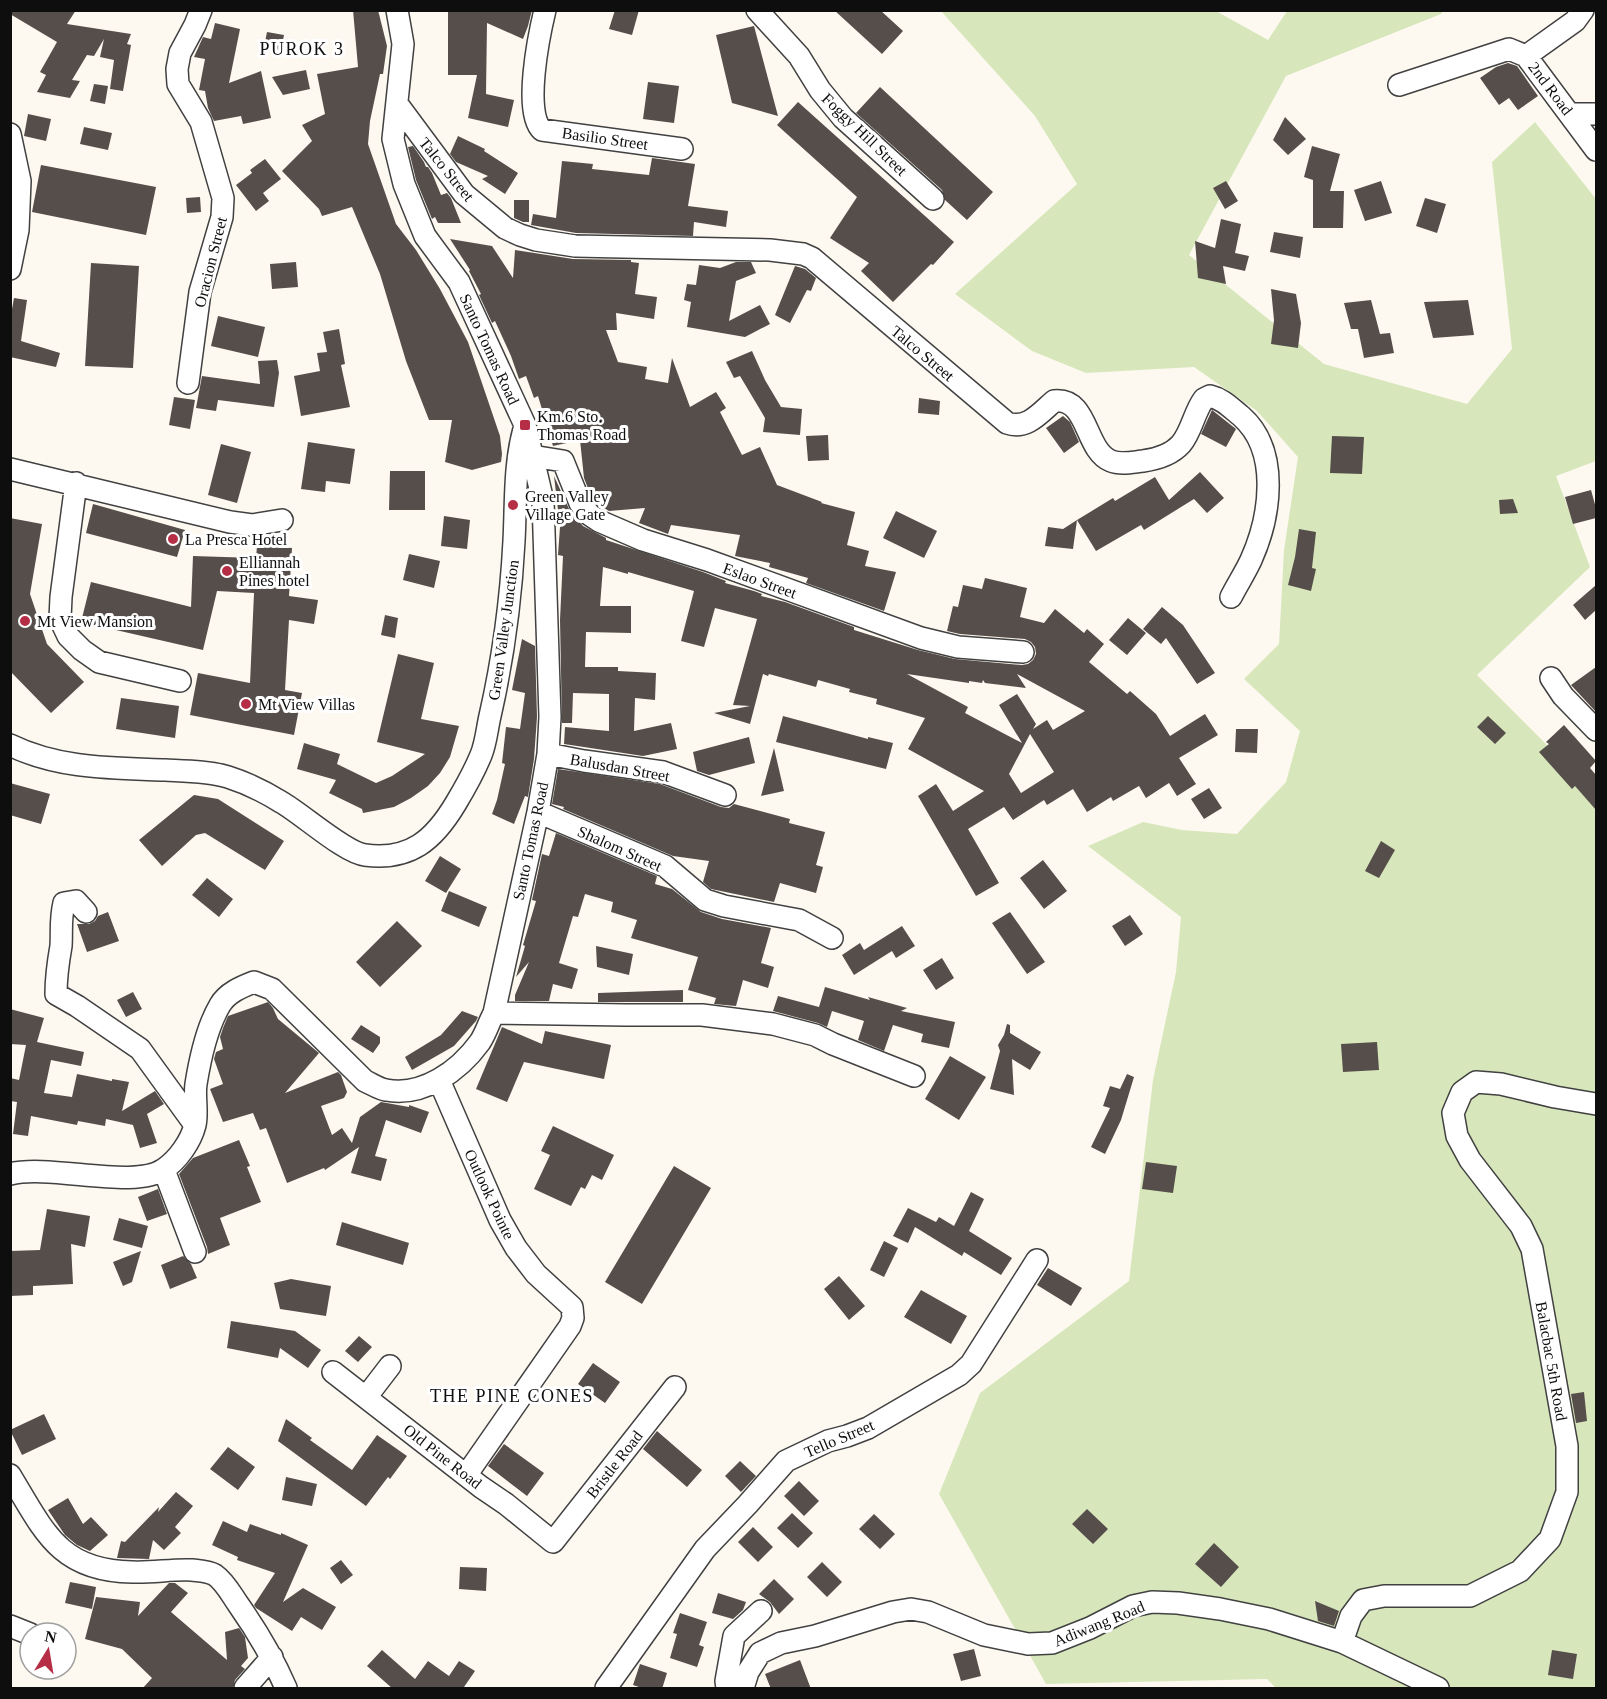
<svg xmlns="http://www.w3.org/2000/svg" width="1607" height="1699" font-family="Georgia,serif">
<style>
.green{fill:#d7e7bb}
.building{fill:#564e4b;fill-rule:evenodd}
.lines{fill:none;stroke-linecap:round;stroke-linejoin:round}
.minor-casing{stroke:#414141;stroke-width:24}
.minor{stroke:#fff;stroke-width:21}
.poi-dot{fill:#b62e46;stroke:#fff;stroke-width:2}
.labels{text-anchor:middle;stroke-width:6;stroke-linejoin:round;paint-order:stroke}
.street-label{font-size:16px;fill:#0e0e0e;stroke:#fff}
.poi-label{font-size:16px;fill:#0e0e0e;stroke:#fff;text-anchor:start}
.neighbourhood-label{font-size:18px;letter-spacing:1.5px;fill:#0e0e0e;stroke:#fff}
</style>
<rect width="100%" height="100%" fill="#fef9f0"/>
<path class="green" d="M941 11H1216L1268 40 1287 11H1443L1441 14 1286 76 1189 255 1324 364 1467 404 1512 349 1492 162 1535 122 1596 199V461L1556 476 1590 567 1477 675 1596 794V1688H1276L1267 1679 1046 1684 939 1494 980 1393 1129 1281 1153 1080 1176 972 1181 917 1088 846 1143 822 1182 830 1237 834 1286 782 1300 731 1244 679 1279 644 1284 550 1298 457 1257 411 1194 367 1086 373 1032 351 955 294 1077 184 1035 116Z"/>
<path class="building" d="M10 10H76L67 24 131 34 127 44 131 45 123 91 110 89 114 60 100 57 104 39 94 56 87 55 72 80 80 81 70 98 37 92 46 75 40 72 57 42 10 14Z
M353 10H378L387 46 383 74H380L370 121 368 144 396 224 416 250 440 289 468 342 500 436 502 454 501 462 472 470 445 462 452 420H429L406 361 380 274 352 207 322 216 319 209 282 171 312 141 302 125 325 114 317 74 358 67Z
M448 10H532L528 26 523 39 487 23 486 94 514 100 508 127 468 118 477 75H448Z
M615 10H639L632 35 609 29Z
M834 10H880L903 31 882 54Z
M215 23 240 29 229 83 261 71 271 118 243 124 241 116 214 121 208 108 205 91 199 90 205 59 194 57 203 37 211 39Z
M754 26 778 116 732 103 716 35Z
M267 32 284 35 281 50 264 47Z
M1508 63 1517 66 1538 96 1518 110 1509 98 1499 105 1480 78 1496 67Z
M306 70 310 89 283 95 272 77Z
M648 82 679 86 674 123 643 119Z
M94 84 108 86 105 104 90 101Z
M880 87 993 192 967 220 945 200 942 190 856 113Z
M798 102 954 242 933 265 931 264 893 302 861 271 869 263 830 238 857 197 777 125Z
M28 114 51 119 46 141 24 136Z
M1285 117 1306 139 1288 155 1273 140Z
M84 127 112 133 108 150 80 144Z
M458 136 485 149 484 151 518 173 505 194 482 179 488 176 456 162 450 154Z
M413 146 424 162 426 167H428L432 173 441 195 447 193 451 198 461 223H438L435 217 432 219 416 180 408 147Z
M1312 146 1340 154 1330 191H1344L1343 228H1313V180L1304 177Z
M652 158 695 164 688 206 728 211 726 227 694 222 693 236 576 233 531 225 533 214 556 218 562 161 593 164 592 169 649 175Z
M265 159 281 179 263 193 269 201 256 211 236 185 252 173 250 170Z
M41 165 156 187 146 235 32 212Z
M1226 181 1238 201 1225 209 1213 188Z
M1381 181 1392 213 1365 221 1354 190Z
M200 197 201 212 187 213 186 198Z
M1425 198 1446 204 1437 233 1416 226Z
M514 200H529V222H523L514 218Z
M1221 219 1241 224 1235 253 1249 256 1245 271 1223 266 1226 284 1198 278 1195 241 1215 248Z
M1274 232 1303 237 1300 258 1270 252Z
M450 239 492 246 513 278 515 250 573 259 631 260V262L639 263 635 294 657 297 654 319 616 313 617 330H606L618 362 647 367 645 379 668 383 672 358 690 407 716 392 726 408 720 412 742 455 760 447 777 485 822 502 821 503 855 512 847 545 869 551 865 566 896 572 884 611 806 583 808 578 769 567 770 563 735 556 740 535 671 525 668 534 639 523 645 508 609 511 599 505 591 496 584 478 580 440 553 446 538 396 534 398 526 376 519 379 511 356 495 321 492 323 479 295 481 294 469 271 470 270Z
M296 262 298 287 272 289 270 264Z
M736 262H751L756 273 736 281 729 321 760 305 770 324 745 337 687 327 691 302 684 300 687 284 696 285 699 265 720 268Z
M91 263 139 266 133 368 85 366Z
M795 266 805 269 816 278 811 291 807 290 790 323 775 315Z
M1271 289 1296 294 1301 323 1298 348 1271 344 1274 320Z
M14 298 27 300 21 341 60 353 56 367 10 357V320Z
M1371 300 1380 334 1390 333 1394 353 1364 358 1358 329H1351L1344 303Z
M1468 300 1474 335 1433 338 1424 302Z
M218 316 265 327 258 357 211 346Z
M339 329 345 364 341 365 350 407 301 416 294 376 320 371 317 353 327 352 323 332Z
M752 351 765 380 781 407 802 409 800 435 763 432 765 418 740 376 734 378 726 362Z
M277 360 279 373 274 407 218 400 216 411 196 408 202 376 260 384 258 361Z
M174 397 195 400 190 429 169 425Z
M919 398 940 401 939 415 918 413Z
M1212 410 1236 429 1226 447 1201 434Z
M1063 416 1070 422 1079 442 1064 453 1046 428Z
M828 435 829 460 808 461 806 436Z
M1332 436 1364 437 1362 474 1330 473Z
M308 442 355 449 350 484 326 481 325 492 301 489Z
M221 444 251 452 237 503 208 495Z
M390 471H425V510H389Z
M1200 472 1224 498 1207 513 1194 499 1144 530 1141 525 1096 551 1077 520 1113 498 1115 501 1155 477 1169 500Z
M554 476 570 511 583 526 606 538V540L703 572 726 581 725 583 754 591 762 594 761 596 785 602 854 627V630L918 650 955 659 1022 665 1028 664 1033 660 1036 654 1035 647 1031 642 1025 639 960 634 947 631 953 606 958 607 963 585 982 589 985 578 1027 588 1020 617 1044 623 1055 609 1084 633 1087 629 1104 644 1089 662 1127 694 1130 691 1156 714 1170 736 1205 714 1218 735 1179 758 1196 784 1177 796 1169 783 1146 798 1139 786 1113 801 1111 797 1087 812 1073 789 1047 805 1044 800 1013 820 1004 807 968 829 999 883 976 896 918 796 936 784 953 811 984 791 908 749 925 718 876 704 877 699 849 692 850 689 818 680 816 687 769 674 768 676 763 674 750 724 714 713 750 706 733 705 757 619 715 608 704 647 681 641 694 591 628 572V574L603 567 600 606H631V633L586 632 585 667H618V671L656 673 655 700 635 698 634 731 671 723 677 749 643 756 564 744 565 727 609 731V694L573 693 572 723H562L560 620 563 556 558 555 560 527ZM907 674 969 683V681L982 683 983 680 985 683 1026 688 1017 674 1085 711 1053 730 1047 720 1033 729 1036 724 1017 694 999 705 1022 743 965 713 968 707ZM1030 734 1054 772 1021 793 1009 774Z
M1591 490 1596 508V518L1573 524 1565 497Z
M1513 499 1518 513 1500 514 1499 500Z
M93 504 185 530 177 557 86 533Z
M896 511 937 531 924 558 883 538Z
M444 516 470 520 467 549 441 546Z
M10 518 42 524 30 594 47 644 84 682 51 713 10 671Z
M1077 520 1073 549 1045 546 1048 527 1063 529Z
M1299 529 1316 532 1312 568 1316 569 1311 591 1288 585 1295 557Z
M257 546 292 548 289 596 318 600 314 624 289 620 285 690 302 693 294 735 190 715 198 673 250 683 254 593 217 591 203 650 81 622 91 582 191 607 193 556 256 558Z
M409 554 440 561 434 588 403 580Z
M1596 585V610L1585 620 1573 605Z
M1162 607 1183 625 1215 673 1197 684 1166 638 1161 644 1143 629Z
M385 615 398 618 395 638 381 635Z
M1128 618 1146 633 1127 655 1109 640Z
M522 639 535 646 537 717 534 759 528 797 525 796 514 824 492 814 497 800 505 764 502 763 506 727 520 729 525 693 512 690Z
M398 654 434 663 421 719 459 726 450 757 440 773 428 786 411 798 394 807 363 813 362 809 329 793 336 780 297 769 304 743 340 754 337 764 376 783 392 776 425 754 377 742Z
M1596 667V712L1571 685Z
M121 698 179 706 175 738 116 729Z
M783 716 868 739V737L893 743 886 769 776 742Z
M1488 716 1506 733 1495 744 1477 727Z
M1564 725 1596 761 1590 768 1596 775V810L1575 786 1572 789 1539 752 1549 744 1546 742Z
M1236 729H1258L1257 753 1235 752Z
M749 737 755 763 709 775 697 771 693 752Z
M774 748 784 791 761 796Z
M558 769 660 784 721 807 729 808 734 804 790 819 789 823 825 832 816 865 823 867 816 893 780 883 774 902 711 889 703 882 709 861 673 856 563 809 564 807 552 804Z
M10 783 50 794 41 824 10 815Z
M1209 788 1222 808 1204 819 1191 799Z
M194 795 218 799 284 841 265 870 205 833 196 835 162 866 139 840Z
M556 833 657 876 655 884 672 889 701 912 722 919 771 928 761 963 774 967 768 988 743 980 736 1006 714 1004 716 998 688 990 698 957 631 938 637 920 611 912 613 902 585 894 578 917 573 916 559 963 578 969 572 989 553 984 549 1001H515V995L529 962 516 977 525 946 523 945 536 901 532 900 542 854 549 856Z
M1381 841 1395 850 1379 878 1365 871Z
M440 856 461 869 446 893 425 881Z
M1043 860 1067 891 1044 909 1020 878Z
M207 878 233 899 219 917 192 895Z
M449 891 487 907 479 927 441 911Z
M108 912 119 941 87 952 77 924H89L95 921 98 916Z
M1010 912 1045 962 1027 974 992 923Z
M1130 915 1143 934 1125 946 1112 926Z
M397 921 422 946 380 987 356 962Z
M902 926 915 946 896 958 892 951 854 975 842 955 860 943 864 950Z
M596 946 633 954 629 975 597 967Z
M942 958 954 978 936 990 923 970Z
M825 987 870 1000 868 997 907 1008 901 1011 955 1022 949 1048 921 1042 923 1034 893 1025 884 1051 858 1040 864 1021 832 1011 827 1027 818 1023 773 1011 778 996 819 1007Z
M683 990V1002H598V993Z
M133 992 142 1009 126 1017 117 1000Z
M268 1002 273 1008 278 1019 319 1053 285 1093 338 1072 341 1075 347 1092 344 1098 321 1106 332 1135 342 1128 352 1143 360 1117 381 1102 409 1107V1105L429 1112 421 1133 386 1120 375 1156 387 1159 381 1181 351 1173 359 1147 325 1170 324 1168 287 1183 266 1128 260 1130 253 1113 223 1122 210 1089 223 1084 214 1059 216 1052 223 1049 220 1037 223 1028 228 1016Z
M10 1009 44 1018 37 1042 84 1052 81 1066 51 1060 44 1093 72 1097 77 1074 112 1081V1079L129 1082 122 1111 155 1091 164 1104 147 1114 157 1143 140 1148 133 1125 106 1119 105 1126 78 1121 77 1125 31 1116 28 1136 13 1134 17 1102 10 1101V1078L19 1080 26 1045 10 1044Z
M462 1011 478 1017 476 1021 454 1046 412 1070 405 1057 441 1035Z
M1007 1024 1010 1025V1033L1041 1052 1030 1070 1012 1059 1014 1095 990 1089 1000 1051 998 1045 1004 1035Z
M361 1025 380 1037V1043L373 1053 351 1039Z
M502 1027 542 1044 545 1031 611 1045 604 1079 524 1062 507 1102 476 1089Z
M1377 1042 1379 1070 1343 1072 1341 1044Z
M950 1056 986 1077 959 1120 925 1099Z
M1127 1074 1134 1077 1121 1120 1105 1154 1091 1147 1110 1108 1103 1106 1110 1086 1120 1089Z
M553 1126 614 1155 602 1180 592 1175 585 1189 581 1187 571 1206 534 1189 550 1155 541 1151Z
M239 1140 250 1166 247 1167 261 1202 220 1218 230 1245 208 1254 207 1247 179 1174 193 1158Z
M1146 1162 1177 1166 1173 1193 1142 1189Z
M674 1166 711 1188 642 1304 605 1282Z
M158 1189 167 1214 147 1221 138 1197Z
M971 1192 984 1199 969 1231 1012 1258 1001 1275 964 1252 962 1256 915 1227 908 1243 893 1236 908 1208 936 1222 939 1217 954 1226Z
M47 1209 90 1216 85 1247 71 1244 73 1284 33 1286V1295L10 1296V1251L40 1250Z
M119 1218 148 1226 142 1248 113 1240Z
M342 1222 409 1243 403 1265 336 1245Z
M884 1241 898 1248 884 1277 870 1270Z
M141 1251 132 1282 123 1286 113 1262Z
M183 1256 191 1264 197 1278 170 1289 161 1265Z
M1048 1268 1082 1288 1071 1306 1037 1285Z
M839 1276 865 1306 849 1320 824 1289Z
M291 1279 331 1286 326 1316 280 1309 274 1283Z
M921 1290 967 1316 951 1344 904 1317Z
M231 1321 295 1331 321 1350 308 1368 280 1348 278 1358 227 1348Z
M359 1336 372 1347 358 1362 345 1351Z
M593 1363 620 1382 605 1403 578 1384Z
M1584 1392 1587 1421 1576 1423 1571 1394Z
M44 1414 56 1439 22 1455 10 1430Z
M286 1419 312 1438 310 1440 352 1470 377 1435 407 1456 390 1479 388 1477 366 1506 278 1441Z
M657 1431 702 1470 687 1487 643 1449Z
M504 1444 544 1473 527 1496 488 1466Z
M228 1447 255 1467 238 1490 210 1469Z
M740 1461 756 1476 741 1492 725 1476Z
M286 1477 317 1484 312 1506 282 1500Z
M799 1481 819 1501 804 1516 784 1496Z
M176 1492 193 1506 175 1527 181 1533 164 1550 153 1540 149 1559 117 1558 121 1541 125 1542 159 1507 158 1512Z
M68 1498 83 1524 91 1517 108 1535 90 1551 77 1545 65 1535 48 1510Z
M1087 1509 1108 1529 1093 1544 1072 1524Z
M792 1513 813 1533 798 1548 777 1528Z
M874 1514 895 1534 880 1549 859 1529Z
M223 1521 247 1532 250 1524 281 1535V1533L308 1545 283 1602 303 1588 336 1607 322 1630 301 1617 292 1631 256 1608 254 1605 275 1573 237 1560 238 1557 212 1545Z
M753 1527 773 1547 758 1562 738 1542Z
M1214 1543 1239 1567 1221 1587 1195 1564Z
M341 1560 353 1575 341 1584 330 1568Z
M822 1562 842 1582 827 1597 807 1577Z
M460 1567 487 1568 486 1591 459 1589Z
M774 1579 794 1599 779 1614 770 1602 759 1594Z
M70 1582 96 1587 92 1609 65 1603Z
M169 1583H175L188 1593 171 1612 227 1660 225 1632 239 1628 245 1637 248 1658 241 1666 245 1669 235 1680 233 1689H142L152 1678 122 1649 85 1639 96 1597 140 1602 138 1616Z
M718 1593 746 1602 743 1610 733 1619 712 1613Z
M1315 1601 1339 1611 1334 1626 1318 1621Z
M680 1613 707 1622 699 1645 704 1647 697 1667 670 1658 677 1634 673 1633Z
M974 1649 981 1676 961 1681 953 1654Z
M382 1650 415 1679 428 1661 449 1676 459 1661 475 1671 464 1687 466 1689H393L367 1666Z
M1552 1650 1577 1654 1573 1679 1548 1675Z
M800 1660 811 1689H771L765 1674Z
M640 1664 667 1673 662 1689H645L633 1685Z"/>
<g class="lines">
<g class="minor-casing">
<path id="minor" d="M545 10C539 35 523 113 542 130L682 149
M757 10 799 56 820 90 843 118 933 199
M1526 56 1596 150
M1526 56 1575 21 1583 10
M1399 85 1509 49 1526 56
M398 105 464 194 505 228 520 235 536 240 575 246 770 250 803 254 812 258 1007 423C1027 430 1040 413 1054 401 1089 397 1084 450 1111 461 1121 465 1133 462 1143 461 1158 459 1171 455 1181 444 1192 431 1194 412 1204 399L1210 396C1223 399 1231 408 1241 416 1281 451 1270 518 1251 560 1245 573 1237 585 1231 597
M1571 114H1596
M10 134 20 181 18 230 10 269
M188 383 200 292 222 217 223 198 201 122 178 84 177 69 180 53 195 25 201 10
M532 456 563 461 580 503 590 515 599 521 643 540 707 560 921 638 958 647 1023 652
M10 469 230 522 252 525 282 520
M76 483 61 597 60 619 68 636 82 650 99 662 180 681
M1551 678 1563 696 1596 730
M10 745C59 769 112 768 165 770 185 771 209 771 228 777 247 783 265 792 281 802 301 813 345 853 365 855 410 861 434 840 456 803 465 788 474 772 481 755 486 743 487 729 490 716 503 659 511 599 514 541 516 504 514 465 524 429
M548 754 584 761 663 772 725 795
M538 812 665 866 705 900 724 906 799 920 832 938
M86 912 76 901 64 903C60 920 62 930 61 946 58 963 56 976 56 994L77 1006 140 1049 195 1125
M494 1013 626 1015H702L773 1024 815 1035 833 1044 914 1076
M439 1080 500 1220 516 1248 536 1274 572 1307 573 1318 570 1326 467 1474
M164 1170 195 1252
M10 1174C51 1164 135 1190 164 1169 178 1160 191 1141 195 1125 198 1112 194 1097 196 1084 200 1059 207 1027 220 1005 227 993 241 987 254 982L272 989 365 1081C372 1084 379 1089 386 1090 423 1097 459 1071 480 1042 486 1033 489 1022 494 1013L538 812 548 754 550 717 543 501 525 425 459 282 425 236 404 184 393 139 403 44 397 10
M333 1372 481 1487 506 1504 553 1542 675 1387
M367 1396 390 1366
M10 1475C44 1531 59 1571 132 1572 152 1573 172 1569 192 1570 200 1571 208 1571 215 1575 225 1582 231 1594 238 1604 257 1631 273 1658 286 1688
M10 1626 30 1634
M1342 1642 1351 1616 1363 1600 1384 1596H1470L1520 1571 1550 1539 1567 1492V1446L1532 1249 1521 1226 1470 1160 1457 1136 1453 1113 1462 1092 1476 1082 1501 1084 1555 1097 1596 1104
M245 1688 272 1657
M606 1688 705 1549 748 1504 786 1461 828 1441 847 1436 868 1428 959 1375 971 1364 1037 1260
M727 1688 726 1681 734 1636 761 1611
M743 1688 748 1672 760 1653 781 1643 815 1636 893 1612 911 1609 928 1612 984 1635 1028 1644 1052 1643 1090 1628 1133 1606 1152 1602 1178 1603 1220 1609 1269 1619 1342 1642 1438 1688"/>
</g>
<use href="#minor" class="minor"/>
</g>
<g class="poi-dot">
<rect x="519" y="419" width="12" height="12" rx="3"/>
<circle cx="513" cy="505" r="6"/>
<circle cx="173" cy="539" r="6"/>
<circle cx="227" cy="571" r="6"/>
<circle cx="25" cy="621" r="6"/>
<circle cx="246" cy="704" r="6"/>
</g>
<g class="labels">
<g class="street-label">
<text transform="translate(1551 88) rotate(53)" y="6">2nd Road</text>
<text transform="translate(865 134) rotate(44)" y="6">Foggy Hill Street</text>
<text transform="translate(605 138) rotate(8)" y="6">Basilio Street</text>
<text transform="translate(447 169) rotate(51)" y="6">Talco Street</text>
<text transform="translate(210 262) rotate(-76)" y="6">Oracion Street</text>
<text transform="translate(490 349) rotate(65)" y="6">Santo Tomas Road</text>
<text transform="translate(923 353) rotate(40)" y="6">Talco Street</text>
<text transform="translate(760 580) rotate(20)" y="6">Eslao Street</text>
<text transform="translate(503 630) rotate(-82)" y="6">Green Valley Junction</text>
<text transform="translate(620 767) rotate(10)" y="6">Balusdan Street</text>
<text transform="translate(530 841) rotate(-78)" y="6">Santo Tomas Road</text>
<text transform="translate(620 848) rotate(24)" y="6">Shalom Street</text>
<text transform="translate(490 1194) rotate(65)" y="6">Outlook Pointe</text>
<text transform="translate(1552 1361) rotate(80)" y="6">Balacbac 5th Road</text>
<text transform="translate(839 1438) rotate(-23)" y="6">Tello Street</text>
<text transform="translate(443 1456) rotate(38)" y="6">Old Pine Road</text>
<text transform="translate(614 1464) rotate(-52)" y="6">Bristle Road</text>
<text transform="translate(1099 1623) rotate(-22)" y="6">Adiwang Road</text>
</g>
<g class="poi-label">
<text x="537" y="422">Km.6 Sto.<tspan x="537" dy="18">Thomas Road</tspan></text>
<text x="525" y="502">Green Valley<tspan x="525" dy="18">Village Gate</tspan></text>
<text x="185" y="545">La Presca Hotel</text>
<text x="239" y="568">Elliannah<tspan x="239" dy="18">Pines hotel</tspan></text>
<text x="37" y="627">Mt View Mansion</text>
<text x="258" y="710">Mt View Villas</text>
</g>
<g class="neighbourhood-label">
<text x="302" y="55">PUROK 3</text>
<text x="512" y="1402">THE PINE CONES</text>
</g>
</g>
<rect width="1607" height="1699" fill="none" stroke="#0e0e0e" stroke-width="24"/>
<g transform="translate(48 1651) rotate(11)"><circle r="28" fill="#ffffff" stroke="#9f9f9f" stroke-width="1.5"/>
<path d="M0-4.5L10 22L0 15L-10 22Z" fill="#b62e46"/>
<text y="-9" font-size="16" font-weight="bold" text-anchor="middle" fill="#0e0e0e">N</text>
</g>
</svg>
